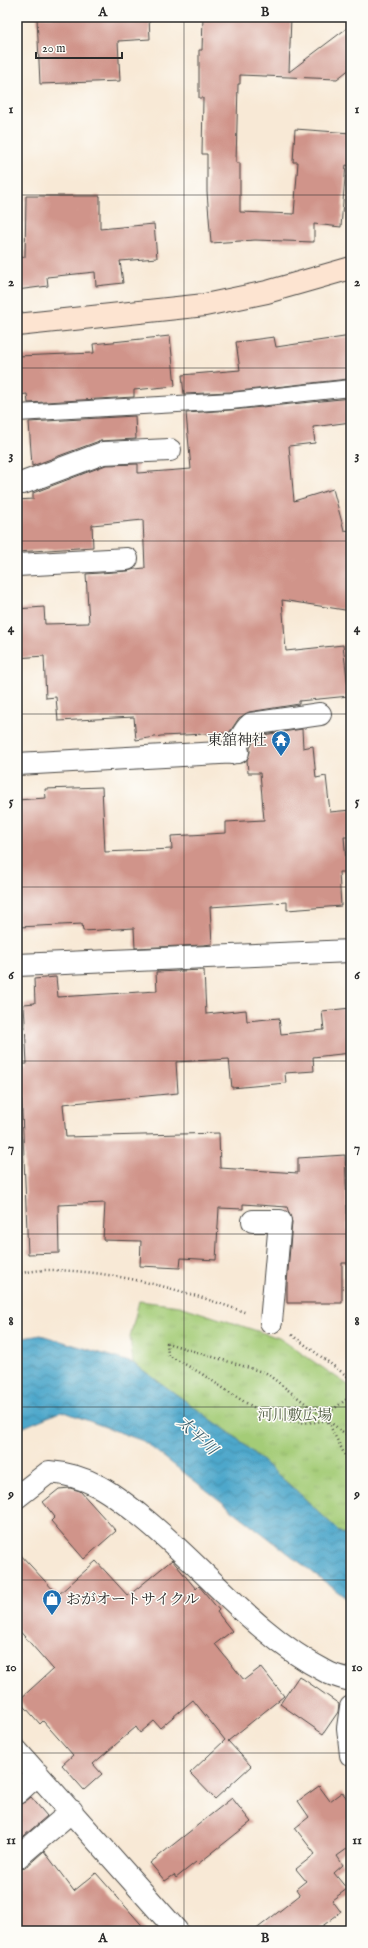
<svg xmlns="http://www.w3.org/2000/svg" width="368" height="1948" font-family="'IM FELL English','Noto Serif JP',serif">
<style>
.park{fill:url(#park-tufts);stroke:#687c51}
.water{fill:url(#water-waves);stroke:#3c697b}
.building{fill:#d0948a}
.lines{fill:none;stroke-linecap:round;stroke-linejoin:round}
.lane-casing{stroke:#4a4845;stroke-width:18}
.street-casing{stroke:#4a4845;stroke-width:24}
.secondary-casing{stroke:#4a4845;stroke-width:24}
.path{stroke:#4a4845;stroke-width:2.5;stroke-dasharray:1 3;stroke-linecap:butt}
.lane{stroke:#fff;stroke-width:16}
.street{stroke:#fff;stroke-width:22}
.secondary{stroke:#fde4d1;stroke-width:22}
.grid{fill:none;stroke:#2b2b2b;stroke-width:1;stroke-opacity:0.55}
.labels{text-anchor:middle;stroke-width:3;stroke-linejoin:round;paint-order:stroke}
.poi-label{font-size:15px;fill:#2b2b2b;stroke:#fdfcf7;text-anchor:end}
.park-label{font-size:15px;fill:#4f5b42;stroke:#fdfcf7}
.water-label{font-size:16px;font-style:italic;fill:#395d6b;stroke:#fdfcf7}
.neatline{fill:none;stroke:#2b2b2b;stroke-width:1.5}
.grid-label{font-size:13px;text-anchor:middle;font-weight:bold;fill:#2b2b2b}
</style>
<defs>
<pattern id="park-tufts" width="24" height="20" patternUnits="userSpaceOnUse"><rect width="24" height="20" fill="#a4cc77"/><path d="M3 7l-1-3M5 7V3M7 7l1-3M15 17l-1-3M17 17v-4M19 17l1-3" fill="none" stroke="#8daf67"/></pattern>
<pattern id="water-waves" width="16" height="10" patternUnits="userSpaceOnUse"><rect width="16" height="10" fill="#4da7cb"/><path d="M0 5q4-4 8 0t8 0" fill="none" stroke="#4088a5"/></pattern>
</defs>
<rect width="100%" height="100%" fill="#fdfcf7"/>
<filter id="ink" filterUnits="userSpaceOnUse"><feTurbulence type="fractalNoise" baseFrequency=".025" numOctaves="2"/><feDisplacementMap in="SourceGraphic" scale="8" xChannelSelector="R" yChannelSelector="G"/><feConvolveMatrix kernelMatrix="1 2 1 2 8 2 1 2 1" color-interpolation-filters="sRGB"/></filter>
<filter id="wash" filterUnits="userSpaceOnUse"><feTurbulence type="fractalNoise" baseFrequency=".012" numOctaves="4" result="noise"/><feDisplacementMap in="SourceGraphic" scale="16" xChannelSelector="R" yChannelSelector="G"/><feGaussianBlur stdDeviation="0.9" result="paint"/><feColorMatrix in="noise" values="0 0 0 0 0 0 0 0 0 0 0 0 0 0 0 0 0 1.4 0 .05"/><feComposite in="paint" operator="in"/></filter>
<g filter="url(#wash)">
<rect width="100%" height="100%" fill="#f8e9d6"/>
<path class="park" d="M139 1301 180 1306 279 1338 351 1387V1539L340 1532 301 1495 234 1436 133 1363 130 1337Z"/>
<path class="water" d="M41 1335 133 1363 234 1436 301 1495 340 1532 351 1539V1602L143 1441 62 1411 17 1430V1339Z"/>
<g id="blocks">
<path class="building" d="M37 17H149L150 39 118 41 120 81 40 84Z
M203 17H291L289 72 351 25V68L337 79 240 75V84H238L236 163H240V212L294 214 298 162H293L295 129 351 133V166L346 165 341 227 314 224V242L255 240 211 243 207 192V154H202L203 98H199V50H202Z
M26 196H100V229L154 224 157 258 120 261 123 283 96 286 95 272 47 277 48 286 17 290V258L25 257Z
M170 336 175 386 134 390V397L28 403 27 394 17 395V356L94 353 93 344Z
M351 336V373H348V379L230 392 184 394 182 375 240 370 236 342 274 337 276 347Z
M351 398V422L313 427 315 443 289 446 294 501 333 489 344 530 351 531V611L282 600 286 651 343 645 349 696 299 701V704L249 712 239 718 229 733 161 736 136 740 134 717 58 721 56 697 46 698 44 656 17 658V609L44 607 45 624 89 623 86 574 128 571 135 569 145 568 143 520 92 525 93 547 17 552V500L33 499V493L106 465 138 464V473L191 469 186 413 232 410Z
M135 416 136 439 99 441 32 466 29 422Z
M302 729 303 748 313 746 316 778 326 776 330 812 351 810V837H344L347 872H339L341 906 287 910V902L210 907 212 944 203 945 135 948 134 928 83 931 82 924 18 927 17 800 46 798 45 789 102 787 105 852 172 849 171 836 226 833V822L264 820 260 773H248L247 760 250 752V748L257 736Z
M204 970 206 1014 246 1010 247 1021 279 1018 281 1034 324 1030 322 1011 351 1008V1053L313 1057 314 1071 285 1073 286 1083 232 1088 229 1059 176 1062 178 1093 63 1104 66 1137 219 1133 220 1168 298 1173V1158L345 1155 349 1263H342V1303H287V1283L292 1222 287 1207 243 1204V1209L219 1208 216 1260 181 1258 180 1268 140 1266 141 1241 103 1240 105 1203 58 1205 59 1253 28 1254 20 1064H27L24 1004 35 1003 34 979 56 977 58 997 157 991 156 972Z
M70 1488 80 1491 116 1531 84 1559 51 1521 55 1517 43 1502 59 1489Z
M17 1551 58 1595 96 1561 128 1596 172 1560 196 1589 199 1586 219 1610 217 1612 232 1631 215 1644 244 1680 261 1667 284 1696 228 1741 251 1766 215 1799 190 1773 225 1740 193 1700 160 1728 154 1721 140 1733 136 1727 93 1764 102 1774 84 1790 62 1765 73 1755 43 1721 40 1724 19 1700 53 1669 17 1628Z
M299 1676 339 1704 338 1712 323 1734 280 1704Z
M319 1786 330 1801 342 1792 351 1804V1846L337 1856 343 1865 334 1873 347 1889 332 1900 341 1912 316 1931H254L300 1895 296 1889 306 1881 296 1869 315 1854 295 1828 309 1817 298 1801Z
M31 1797 47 1816 17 1842V1805L25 1802Z
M232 1798 251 1822 198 1864 196 1862 176 1878 174 1875 165 1881 150 1863Z
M44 1851 74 1891 96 1873 147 1931H17V1870L25 1868Z"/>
</g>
</g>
<g filter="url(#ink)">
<use href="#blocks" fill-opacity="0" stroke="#4a4845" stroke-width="1"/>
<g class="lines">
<g class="lane-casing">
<path id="lane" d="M17 413 231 401 351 388"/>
</g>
<g class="street-casing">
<path id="street" d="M17 483H23L103 453 170 450
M17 565 127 559
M231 753C240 744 241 732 251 724L320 714
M17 764 238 752
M17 965 351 951
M253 1221H280L271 1322
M17 1497 49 1472C89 1475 112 1493 142 1517 203 1566 256 1636 325 1671 333 1676 343 1678 351 1680
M351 1707 348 1728 351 1755
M17 1751 177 1931
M17 1793 38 1774
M17 1858 72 1811"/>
</g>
<g class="secondary-casing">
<path id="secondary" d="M17 325 205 305 267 292 351 268"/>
</g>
<path class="path" d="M17 1274C27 1272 37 1270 47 1270 115 1270 183 1290 247 1313
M292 1335 351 1379
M323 1417 351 1396
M327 1420C280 1432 242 1400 205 1376 193 1368 180 1362 168 1355L167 1343 266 1373 323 1417 351 1438
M328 1422 351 1467"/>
<use href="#lane" class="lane"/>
<use href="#street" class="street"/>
<use href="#secondary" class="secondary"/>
</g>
</g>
<path class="grid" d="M184 17V1931M17 195H351M17 368H351M17 541H351M17 714H351M17 887H351M17 1061H351M17 1234H351M17 1407H351M17 1580H351M17 1753H351"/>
<defs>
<g id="temple-pin" transform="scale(1)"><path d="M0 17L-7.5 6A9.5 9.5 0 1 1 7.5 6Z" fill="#1f6fb2" stroke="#fdfcf7"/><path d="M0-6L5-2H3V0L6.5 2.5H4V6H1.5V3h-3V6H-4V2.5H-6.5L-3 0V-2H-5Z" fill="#fff"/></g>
<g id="shop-pin" transform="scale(1)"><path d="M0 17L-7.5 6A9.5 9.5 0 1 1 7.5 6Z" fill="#1f6fb2" stroke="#fdfcf7"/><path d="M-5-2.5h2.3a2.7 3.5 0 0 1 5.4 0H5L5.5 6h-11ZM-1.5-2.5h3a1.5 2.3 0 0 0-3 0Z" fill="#fff"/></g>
</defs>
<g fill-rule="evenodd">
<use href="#temple-pin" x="281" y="740"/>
<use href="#shop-pin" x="52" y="1599"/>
</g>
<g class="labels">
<g class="poi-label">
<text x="267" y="745">東舘神社</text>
<text x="66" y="1604" text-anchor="start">おがオートサイクル</text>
</g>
<g class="park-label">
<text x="295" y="1420">河川敷広場</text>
</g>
<g class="water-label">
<text transform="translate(198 1435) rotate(43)" y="6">太平川</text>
</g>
</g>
<rect width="368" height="1948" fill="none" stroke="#fdfcf7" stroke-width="44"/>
<path d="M36 52v6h86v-6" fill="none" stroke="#2b2b2b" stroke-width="2"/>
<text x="42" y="52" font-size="12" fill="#2b2b2b" stroke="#fdfcf7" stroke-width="3" paint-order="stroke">20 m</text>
<rect x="22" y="22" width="324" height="1904" class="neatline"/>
<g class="grid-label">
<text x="103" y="16">A</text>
<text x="265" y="16">B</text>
<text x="11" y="113">1</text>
<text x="357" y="113">1</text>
<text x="11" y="286">2</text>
<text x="357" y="286">2</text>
<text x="11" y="459">3</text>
<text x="357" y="459">3</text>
<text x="11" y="632">4</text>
<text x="357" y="632">4</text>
<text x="11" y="805">5</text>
<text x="357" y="805">5</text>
<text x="11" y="979">6</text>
<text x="357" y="979">6</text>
<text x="11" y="1152">7</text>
<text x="357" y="1152">7</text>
<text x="11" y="1325">8</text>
<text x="357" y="1325">8</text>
<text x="11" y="1498">9</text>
<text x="357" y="1498">9</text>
<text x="11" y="1671">10</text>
<text x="357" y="1671">10</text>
<text x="11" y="1844">11</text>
<text x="357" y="1844">11</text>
<text x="103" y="1942">A</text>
<text x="265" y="1942">B</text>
</g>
</svg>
